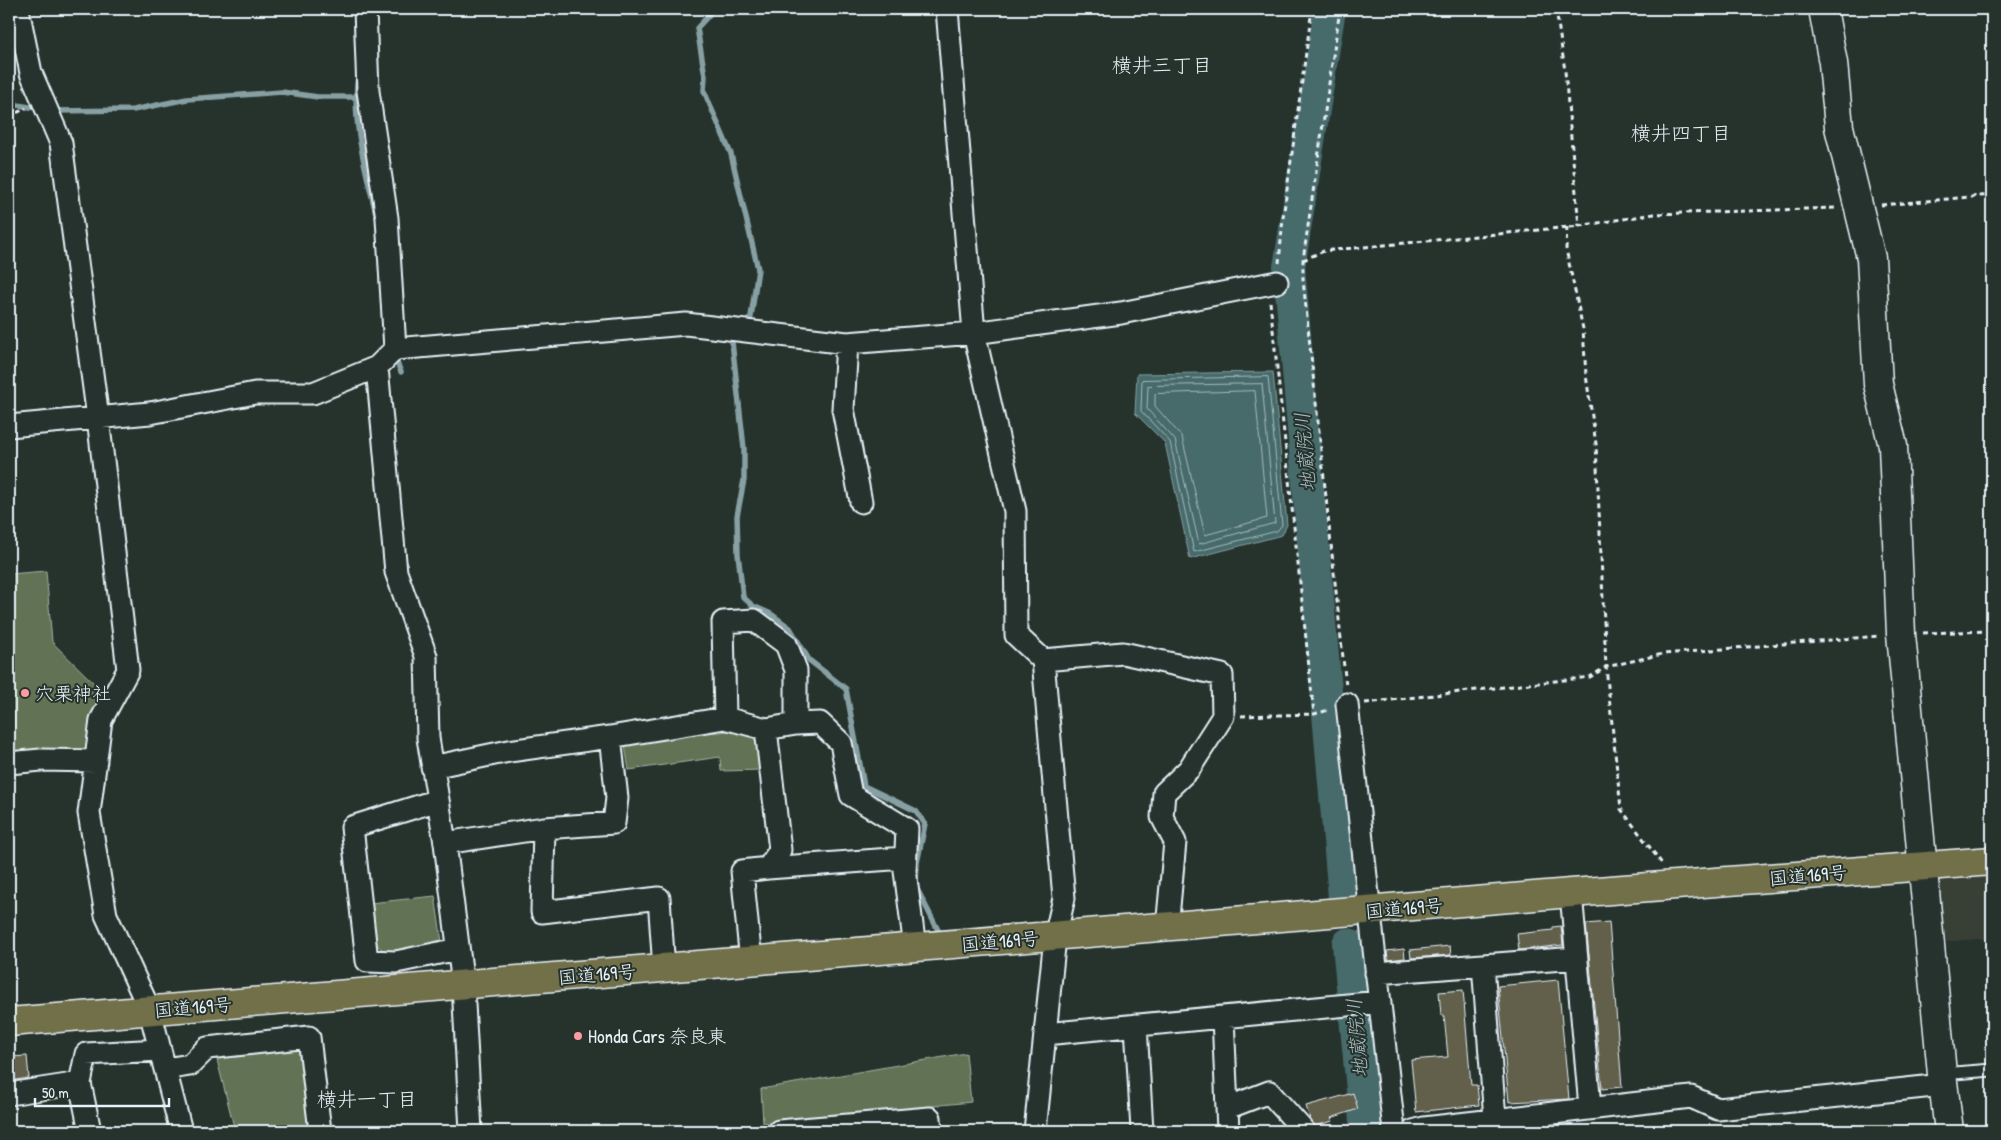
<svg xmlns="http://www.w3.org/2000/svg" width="2001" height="1140" font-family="'Patrick Hand','Klee One',sans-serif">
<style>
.built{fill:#384136}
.green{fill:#627355;stroke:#a5b2a6}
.water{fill:#466a6b;stroke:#87a0a3}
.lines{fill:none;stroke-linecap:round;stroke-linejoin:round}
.shore{stroke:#a7bbc0;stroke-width:1}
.stream{stroke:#87a0a3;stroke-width:5.5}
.river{stroke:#466a6b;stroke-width:32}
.building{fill:#62614c;stroke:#e8f1f8}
.service-casing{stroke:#e8f1f8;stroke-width:15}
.minor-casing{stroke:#e8f1f8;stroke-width:25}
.tertiary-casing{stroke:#e8f1f8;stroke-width:31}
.trunk-casing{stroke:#e8f1f8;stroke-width:31}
.path{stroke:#e8f1f8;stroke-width:3;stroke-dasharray:5 4;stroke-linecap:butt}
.service{stroke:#26332d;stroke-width:11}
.minor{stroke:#26332d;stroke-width:21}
.tertiary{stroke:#26332d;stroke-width:28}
.trunk{stroke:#726f4a;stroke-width:28}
.poi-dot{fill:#ff9aa2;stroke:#26332d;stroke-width:2}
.labels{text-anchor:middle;stroke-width:4;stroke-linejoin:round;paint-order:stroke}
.poi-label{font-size:19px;fill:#e8f1f8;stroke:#26332d;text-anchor:start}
.street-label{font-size:19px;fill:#e8f1f8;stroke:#26332d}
.neighbourhood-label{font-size:20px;fill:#e8f1f8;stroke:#26332d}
.water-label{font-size:20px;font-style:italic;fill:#a7bbc0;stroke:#26332d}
</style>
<rect width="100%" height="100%" fill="#26332d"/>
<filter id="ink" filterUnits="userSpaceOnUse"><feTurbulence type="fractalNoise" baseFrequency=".02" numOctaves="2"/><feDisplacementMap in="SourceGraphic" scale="10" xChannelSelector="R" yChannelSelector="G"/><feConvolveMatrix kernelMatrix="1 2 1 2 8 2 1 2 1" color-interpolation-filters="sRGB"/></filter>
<g filter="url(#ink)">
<path class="built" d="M1992 873V938L1940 942 1936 878Z"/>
<path class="green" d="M46 571 52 642 104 693 84 750 9 754V574Z
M742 730 756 736 762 770 721 771 720 757 629 770 624 740Z
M435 896 442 942 385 952 377 945 370 903Z
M300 1049 308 1131H235L216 1056Z
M966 1053 971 1102 763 1123 761 1089Z"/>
<path class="water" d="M1273 372 1287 525 1282 535 1190 559 1165 443 1135 413 1137 374Z"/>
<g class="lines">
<path class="shore" d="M1268 377 1282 525 1277 531 1194 552 1170 442 1141 411 1142 380Z
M1262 384 1275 523 1199 544 1175 440 1147 409 1148 386Z
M1255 391 1267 518 1205 535 1182 437 1155 406V394Z"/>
<path class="stream" d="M706 9 709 15 697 28 705 76 704 91 731 154 758 269 751 317 743 327
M358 76C351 120 366 170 376 214
M9 95 17 105 42 109
M53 111 133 110 187 99 282 92 318 97H355
M737 334 732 342 744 448V480L737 516 738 554 743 597 753 606 771 614 790 628 809 660 846 689 864 786 916 811 925 824 917 863 916 887 939 932
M394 356 401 372"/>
<path class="river" d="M1330 9 1289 267 1344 897
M1348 944 1366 1131"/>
</g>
<path class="building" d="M1609 922 1622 1087 1602 1089 1586 924Z
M1561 926 1563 945 1519 950 1517 934 1553 930V927Z
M1450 946 1451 955 1411 958 1410 950Z
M1404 949 1405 958 1388 960 1387 951Z
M1558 980 1569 1099 1509 1102 1498 986Z
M1463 990 1471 1085H1477L1479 1105 1416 1112 1411 1060 1448 1057 1444 1015H1441L1439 992Z
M27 1056 29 1078 9 1081V1057Z
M1353 1093 1358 1109 1331 1118 1333 1121 1315 1126 1310 1119 1306 1106Z"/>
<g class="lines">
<g class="service-casing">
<path id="service" d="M1942 1074 1992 1070"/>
</g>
<g class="minor-casing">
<path id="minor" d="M18 9 31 73 61 143 98 418 128 670 101 720 89 813 106 915 150 1011 181 1131
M365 9 368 91 387 218 395 349
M947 9 974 333 1015 511 1016 635 1043 660 1064 898 1055 937 1035 1131
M847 343 843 409 861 502
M377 367 396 572 426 656 428 738 445 843 463 985 471 1131
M9 426 150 413 255 393H313L377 367 395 349 686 324 847 343 974 333 1121 313 1277 282
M1043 660 1123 653 1222 675 1223 716 1189 769 1164 793 1162 817 1175 842 1167 928
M1347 704 1394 1131
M725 718 723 622 754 620 786 644 796 670V724
M9 763 41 760 96 761
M432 767 509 751 610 737
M438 800 352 827 367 961 396 962 458 949
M544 828 542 912 659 898 664 969
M445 843 544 828 614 823 617 798 610 737 725 718 766 729 796 724 820 723 841 743 851 795 907 829 905 871 915 948
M768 868 905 858
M1571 893 1590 1107
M751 962 742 871 768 868 780 850 766 729
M1483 965 1495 1119
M1376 973 1577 958
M1223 1017 1228 1131
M1136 1025 1142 1131
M1045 1034 1379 1002
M165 1069 190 1065 207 1048 309 1037 320 1131
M80 1083 90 1131
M9 1094 80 1083 86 1054 160 1050
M1227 1108 1269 1092 1304 1131
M779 1131 930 1118 931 1131
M1413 1131 1424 1128 1691 1097 1718 1109 1943 1085"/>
</g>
<g class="tertiary-casing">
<path id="tertiary" d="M1823 9 1833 63 1839 127 1871 258 1878 384 1893 446 1901 634 1942 1074 1949 1131"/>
</g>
<g class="trunk-casing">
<path id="trunk" d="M9 1022 1571 893 1992 861"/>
</g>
<path class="path" d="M1340 9 1303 260V280L1346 686
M1556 9 1565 71 1579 226
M9 117 26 108
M1881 205 1992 195
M1567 227 1566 249 1583 329 1586 375 1596 444 1606 667 1621 809 1663 865
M1303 260 1324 251 1579 226 1654 214 1837 208
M1279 263 1283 218 1312 9
M1270 302 1314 714
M1923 633 1992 631
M1365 703 1590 677 1606 667 1663 654 1879 636
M1241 716 1314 714 1329 710"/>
<use href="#service" class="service"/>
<use href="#minor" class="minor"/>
<use href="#tertiary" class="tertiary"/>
<use href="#trunk" class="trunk"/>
</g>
</g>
<g class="poi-dot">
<circle cx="25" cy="693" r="5"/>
<circle cx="578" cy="1036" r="5"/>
</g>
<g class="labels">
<g class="poi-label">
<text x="35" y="700">穴栗神社</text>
<text x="588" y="1043">Honda Cars 奈良東</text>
</g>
<g class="street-label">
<text transform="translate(1808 875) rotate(-5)" y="7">国道169号</text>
<text transform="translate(1404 908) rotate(-5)" y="7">国道169号</text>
<text transform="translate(1000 941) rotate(-5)" y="7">国道169号</text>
<text transform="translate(597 974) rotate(-5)" y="7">国道169号</text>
<text transform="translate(193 1007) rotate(-5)" y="7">国道169号</text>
</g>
<g class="neighbourhood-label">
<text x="1162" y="72">横井三丁目</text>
<text x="1681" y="140">横井四丁目</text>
<text x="367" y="1106">横井一丁目</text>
</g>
<g class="water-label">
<text transform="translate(1305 452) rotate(-95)" y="7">地蔵院川</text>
<text transform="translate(1357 1038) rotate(-95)" y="7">地蔵院川</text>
</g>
</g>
<rect width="2001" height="1140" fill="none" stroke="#26332d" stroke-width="30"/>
<rect x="15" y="15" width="1971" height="1110" fill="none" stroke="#e8f1f8" stroke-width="2" filter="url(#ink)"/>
<path d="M35 1098v8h134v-8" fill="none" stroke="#e8f1f8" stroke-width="2.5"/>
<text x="42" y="1098" font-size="15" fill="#e8f1f8" stroke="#26332d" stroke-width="4" paint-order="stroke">50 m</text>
</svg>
